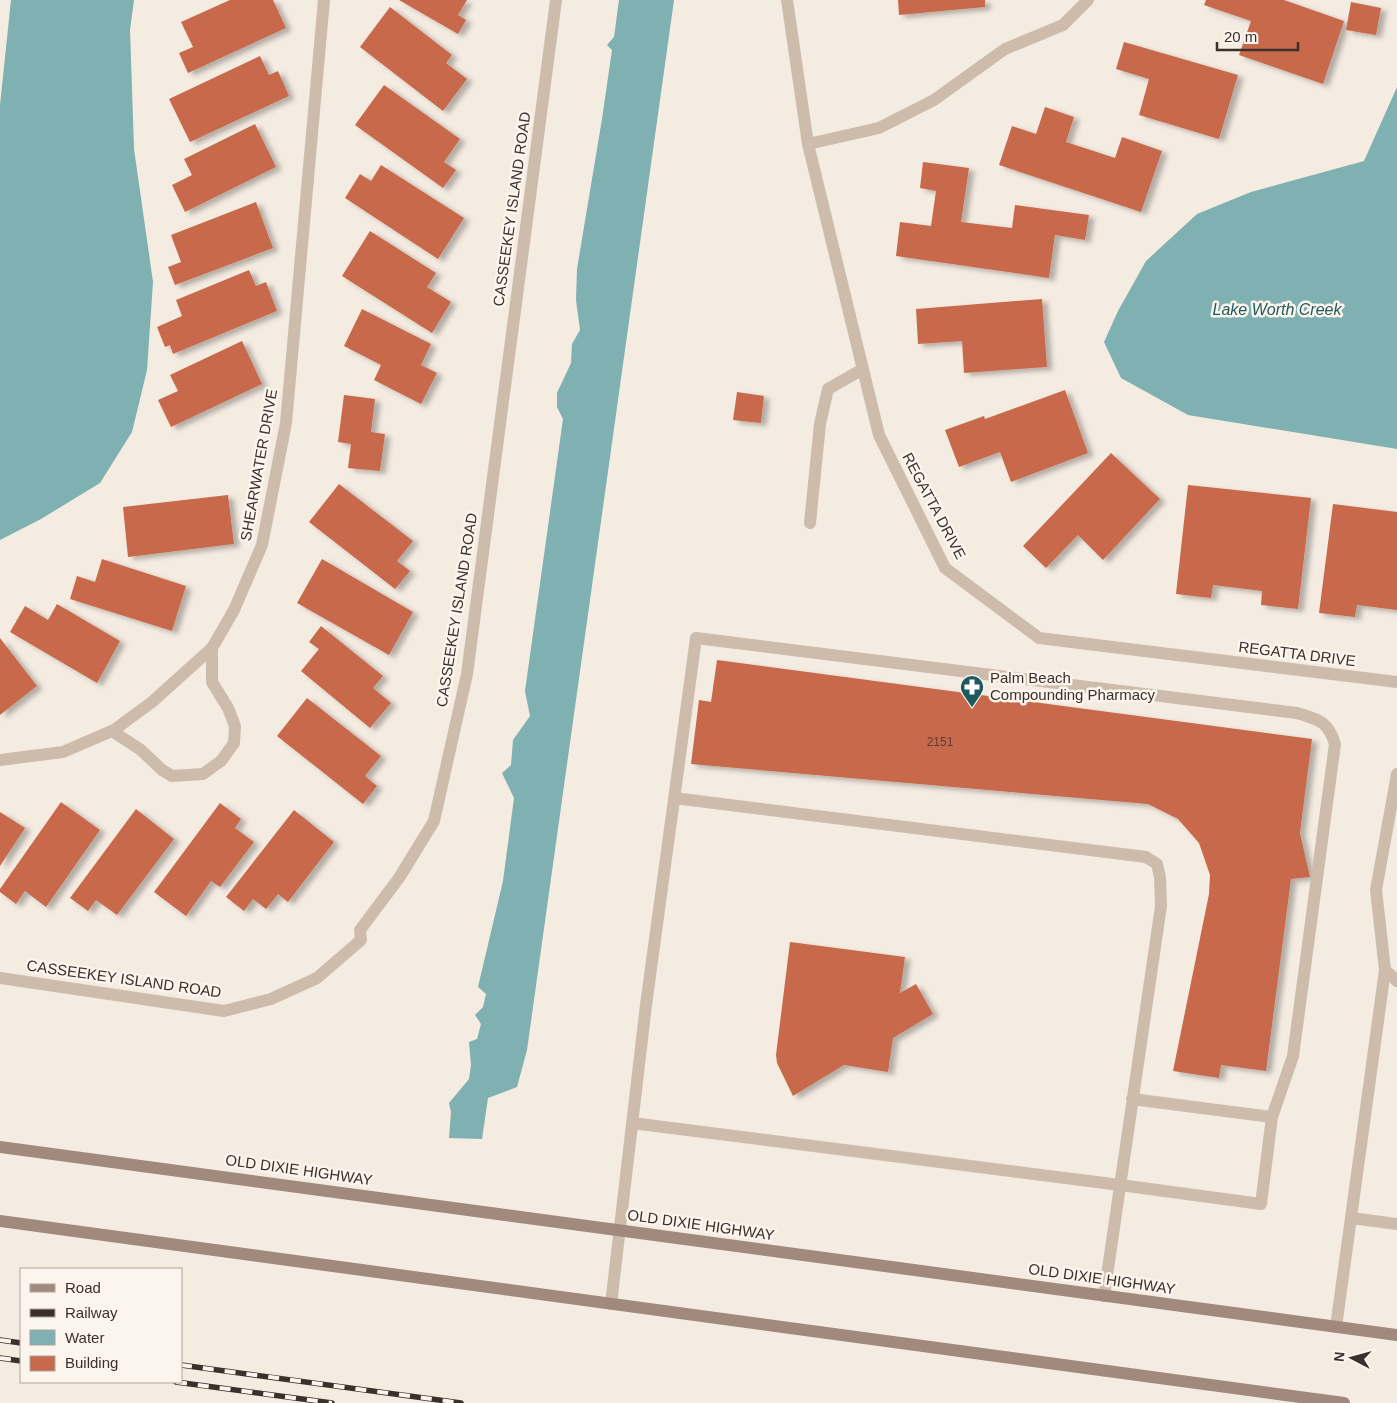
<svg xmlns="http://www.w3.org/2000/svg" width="1397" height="1403" font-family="Arial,sans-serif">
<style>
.water{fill:#7fb0b2}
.building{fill:#c8694b;filter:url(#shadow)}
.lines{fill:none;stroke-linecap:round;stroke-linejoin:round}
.service{stroke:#cdbbac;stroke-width:12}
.minor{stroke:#cdbbac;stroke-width:12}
.secondary{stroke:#a18a7d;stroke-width:12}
.rail-casing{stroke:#3b302b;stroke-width:5.5}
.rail{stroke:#fbf5ee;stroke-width:4;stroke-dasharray:11;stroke-linecap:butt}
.labels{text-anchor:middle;stroke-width:5;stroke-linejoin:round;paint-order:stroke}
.number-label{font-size:12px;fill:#5e3e33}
.street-label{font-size:15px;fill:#3b302b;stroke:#fbf5ee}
.poi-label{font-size:15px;fill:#3b302b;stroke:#fbf5ee;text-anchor:start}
.water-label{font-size:16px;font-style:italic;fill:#1f5a5e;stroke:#fbf5ee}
</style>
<defs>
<filter id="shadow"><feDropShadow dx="5.5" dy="3" stdDeviation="2.5" flood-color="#0004"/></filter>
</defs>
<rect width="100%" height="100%" fill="#f4ebe1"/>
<path class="water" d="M11 0H134L130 30 134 149 153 282 147 370 132 432 100 483 41 519 0 540V105Z
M619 0H674L527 1050 517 1087 488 1098 482 1139 449 1138 451 1112 449 1103 469 1079 471 1065 469 1042 477 1039 481 1024 475 1015 483 1007 486 994 478 987 503 881 514 798 502 773 511 765 513 740 530 716 525 691 563 419 557 407V393L571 363 572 344 580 330 576 300 577 269 602 119 612 50 607 45 614 37Z
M1397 87V449L1188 415 1121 378 1104 342 1118 311 1146 261 1197 214 1251 192 1364 161Z"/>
<path class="building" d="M230 0H273L286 28 188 73 179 53 193 47 181 22Z
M399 0H467L458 15 466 20 458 34Z
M898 0H985V7L899 15Z
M1206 0H1284L1344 21 1323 84 1239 55 1251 21 1204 5Z
M1351 2 1381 8 1376 35 1346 30Z
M390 7 452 55 446 63 467 79 443 111 360 47Z
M1124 42 1238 75 1219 139 1139 115 1149 79 1116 69Z
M260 56 269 75 278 71 289 96 190 142 169 99Z
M384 85 460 139 444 162 456 170 443 188 355 125Z
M1045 107 1074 117 1066 142 1115 158 1122 137 1162 151 1141 212 999 165 1012 126 1036 134Z
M255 124 276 167 185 212 172 185 192 175 184 159Z
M923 162 969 168 961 222 1012 228 1015 205 1089 215 1085 240 1055 235 1049 278 896 256 900 222 931 226 936 191 920 188Z
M381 165 464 218 438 259 345 198 360 174 371 181Z
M256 202 273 248 175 285 168 267 181 262 171 235Z
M370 231 436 273 427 287 451 302 432 333 342 276Z
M249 270 256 286 266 282 277 311 173 354 170 345 165 347 157 327 182 316 176 300Z
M1042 299 1047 367 964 373 962 341 918 344 916 309Z
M362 309 431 344 421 365 437 373 421 404 374 380 381 365 344 346Z
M242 341 262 384 171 427 158 400 178 391 170 375Z
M1065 390 1088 453 1011 482 1000 452 959 467 945 430 984 416 985 419Z
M737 392 764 396 761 423 733 420Z
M344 395 375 399 371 432 385 434 380 471 348 468 351 444 338 442Z
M1111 453 1160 499 1103 560 1078 535 1046 568 1023 546Z
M339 484 413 541 397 561 410 571 395 589 309 522Z
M1188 485 1311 498 1298 609 1261 605 1262 591 1213 585 1211 598 1176 594Z
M228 495 234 544 128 557 123 507Z
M1333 504 1397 512V610L1357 605 1355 617 1319 613Z
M102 559 186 586 172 631 70 599 77 576 95 582Z
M322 559 413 612 389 655 297 603Z
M57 604 120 641 97 683 10 632 25 606 48 620Z
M321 626 383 676 373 688 391 703 370 728 301 671 319 649 309 642Z
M0 638 37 686 0 715Z
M717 660 1312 739 1300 833 1310 877 1291 879 1266 1071 1221 1065 1219 1078 1173 1071 1209 894 1210 875 1199 843 1178 819 1148 804 691 764 699 700 711 702Z
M307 698 381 756 365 776 377 786 363 804 277 736Z
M61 802 100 830 46 907 25 891 16 904 0 892V889Z
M220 803 241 819 235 828 254 842 220 887 211 881 186 916 154 892Z
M136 809 174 839 117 915 96 900 88 911 70 898Z
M294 810 334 842 288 902 278 894 266 909 253 899 244 911 226 897Z
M0 812 25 828 0 866Z
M790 942 905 957 900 993 916 984 933 1014 893 1038 888 1072 844 1065 793 1096 777 1063 776 1055Z"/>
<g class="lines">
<path class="service" d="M810 523 820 424 828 389 863 369
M0 760 63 752 114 730 152 702 212 648 234 610 262 545 286 423 324 0
M674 798 1146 857 1157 864 1160 877 1161 906 1104 1296
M1385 970 1397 981
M0 978 224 1011 271 999 317 978 361 940 360 930 399 878 434 821 467 674 556 0
M632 1123 1120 1185 1261 1204 1272 1117 1132 1099
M1351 1218 1397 1224
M611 1304 646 1005 696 638 1297 713C1319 720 1328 721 1335 744L1293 1056 1272 1117
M1336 1327 1385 970 1376 890 1397 774"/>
<path class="minor" d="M787 0 808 144 879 435 945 568 1039 638 1397 682
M808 144 879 128 934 100 1005 49 1063 25 1088 0
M112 731 141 750 162 770 172 776 203 774 221 761 234 743 235 726 228 708 212 682V648"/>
<path class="secondary" d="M0 1147 1397 1335
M0 1221 1344 1403"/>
<g class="rail-casing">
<path id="rail" d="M0 1340 21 1343
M0 1358 21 1361
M181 1365 461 1403
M176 1382 332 1403"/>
</g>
<use href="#rail" class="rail"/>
</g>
<defs>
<g id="pharmacy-pin" transform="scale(1.25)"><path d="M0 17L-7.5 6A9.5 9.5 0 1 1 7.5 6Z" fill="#1f5a5e" stroke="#fbf5ee"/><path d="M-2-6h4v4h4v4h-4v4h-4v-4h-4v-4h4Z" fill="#fff"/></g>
</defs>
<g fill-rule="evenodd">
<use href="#pharmacy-pin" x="972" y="687"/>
</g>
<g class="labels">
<g class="number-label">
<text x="940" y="746">2151</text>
</g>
<g class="street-label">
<text transform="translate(512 209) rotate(-82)" y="5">CASSEEKEY ISLAND ROAD</text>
<text transform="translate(259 465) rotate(-80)" y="5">SHEARWATER DRIVE</text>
<text transform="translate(934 506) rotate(62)" y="5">REGATTA DRIVE</text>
<text transform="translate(457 610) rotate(-81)" y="5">CASSEEKEY ISLAND ROAD</text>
<text transform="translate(1297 654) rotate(7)" y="5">REGATTA DRIVE</text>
<text transform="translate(124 979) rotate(8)" y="5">CASSEEKEY ISLAND ROAD</text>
<text transform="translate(299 1170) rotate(8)" y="5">OLD DIXIE HIGHWAY</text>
<text transform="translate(701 1225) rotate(8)" y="5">OLD DIXIE HIGHWAY</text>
<text transform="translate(1102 1279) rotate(8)" y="5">OLD DIXIE HIGHWAY</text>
</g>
<g class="poi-label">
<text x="990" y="683">Palm Beach<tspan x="990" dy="17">Compounding Pharmacy</tspan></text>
</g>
<g class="water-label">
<text x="1277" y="315">Lake Worth Creek</text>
</g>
</g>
<rect x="20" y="1268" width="162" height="115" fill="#fbf5ee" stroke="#aea6a0"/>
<rect x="30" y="1284" width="25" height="8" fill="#a18a7d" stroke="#aea6a0"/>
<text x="65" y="1293" font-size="15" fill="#3b302b">Road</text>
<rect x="30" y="1309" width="25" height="8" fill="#3b302b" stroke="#aea6a0"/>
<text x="65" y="1318" font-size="15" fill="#3b302b">Railway</text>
<rect x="30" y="1330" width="25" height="15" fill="#7fb0b2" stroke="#aea6a0"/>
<text x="65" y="1343" font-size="15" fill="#3b302b">Water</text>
<rect x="30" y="1356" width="25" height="15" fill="#c8694b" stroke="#aea6a0"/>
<text x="65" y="1368" font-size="15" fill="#3b302b">Building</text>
<g transform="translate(1352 1358) rotate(276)" stroke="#fbf5ee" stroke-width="4" paint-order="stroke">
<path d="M0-4L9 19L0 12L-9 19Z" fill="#3b302b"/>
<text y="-8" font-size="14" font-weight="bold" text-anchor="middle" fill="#3b302b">N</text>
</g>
<path d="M1217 42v8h81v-8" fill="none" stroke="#3b302b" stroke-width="2.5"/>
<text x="1224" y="42" font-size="15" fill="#3b302b" stroke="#fbf5ee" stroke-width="4" paint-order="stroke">20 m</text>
</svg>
